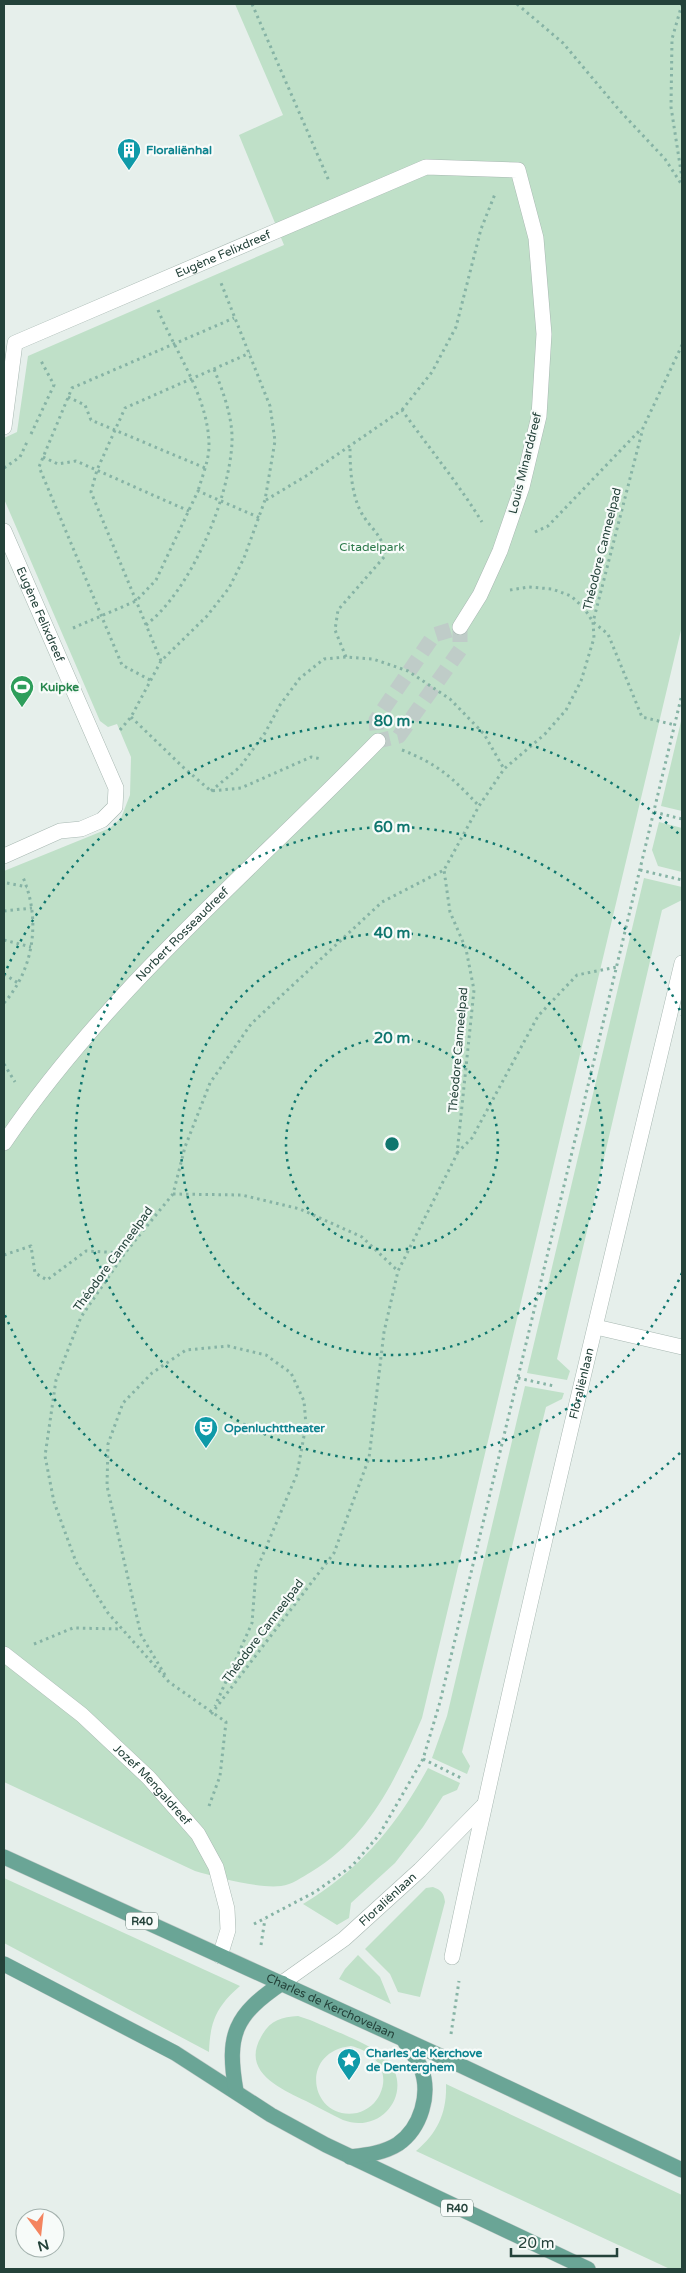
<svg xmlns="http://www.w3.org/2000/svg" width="686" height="2273" font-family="'Varela Round',sans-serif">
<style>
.green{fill:#bfe0c8;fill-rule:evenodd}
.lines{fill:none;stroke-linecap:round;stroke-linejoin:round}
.pedestrian-tunnel{stroke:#bfccc8;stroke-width:15;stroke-dasharray:15 8;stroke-linecap:butt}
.pedestrian-casing{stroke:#a8b8b2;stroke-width:16}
.minor-casing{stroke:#a8b8b2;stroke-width:16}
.primary-casing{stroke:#c2cac8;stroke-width:16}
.path{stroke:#86b3a5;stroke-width:3;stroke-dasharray:2.5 4;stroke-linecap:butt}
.pedestrian{stroke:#fff;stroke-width:15}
.minor{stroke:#fff;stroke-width:15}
.primary{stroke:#6aa596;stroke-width:15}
.ring{fill:none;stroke:#0f766e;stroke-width:2.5;stroke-dasharray:2.5 5}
.labels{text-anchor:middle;stroke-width:4.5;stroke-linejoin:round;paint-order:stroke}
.shield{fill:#f7fbf9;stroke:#637a73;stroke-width:1}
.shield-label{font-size:11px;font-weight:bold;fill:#24423a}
.culture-label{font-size:12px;font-weight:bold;fill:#0d838f;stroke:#f7fbf9;text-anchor:start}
.street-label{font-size:12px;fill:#24423a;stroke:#f7fbf9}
.park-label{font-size:12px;fill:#2d7a4b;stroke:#f7fbf9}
.leisure-label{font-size:12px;font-weight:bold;fill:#27864d;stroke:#f7fbf9;text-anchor:start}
.centre{fill:#0f766e;stroke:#f7fbf9;stroke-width:2.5}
.ring-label{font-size:15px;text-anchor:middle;font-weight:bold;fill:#0f766e;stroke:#f7fbf9;stroke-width:4.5;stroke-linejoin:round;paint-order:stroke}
</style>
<rect width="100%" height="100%" fill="#e6efeb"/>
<path class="green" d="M235 4H682V626L422 1718C396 1779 370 1836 311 1872 302 1877 292 1885 281 1886 260 1889 216 1877 195 1871L4 1782V871L110 828 121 818 130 795 131 757 117 724 108 727 100 721 4 499V438L17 432 28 356 284 245 239 135 283 115Z
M682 717V811L661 806Z
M659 822 682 828V872L658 866 652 850Z
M644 878 682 887V900L662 910 557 1359 570 1371 567 1380 527 1373Z
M525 1386 564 1393 562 1399 546 1407 462 1752 470 1766 467 1774 432 1758 447 1716Z
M428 1768 460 1783 457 1790 443 1796 423 1827 395 1863 351 1903 349 1918 337 1925 303 1904C359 1871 397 1825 428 1768Z
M4 1878 240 1986C217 2006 210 2021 209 2052L4 1943Z
M433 1887C441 1890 444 1893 445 1902L420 1997 398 1992 390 1974 365 1949 426 1888Z
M358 1955 380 1977 391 2004 339 1979 345 1969Z
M298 2016 310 2020C328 2028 375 2046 387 2059 415 2091 382 2135 343 2120 330 2114 318 2107 306 2101 281 2089 241 2072 261 2037 269 2021 281 2017 298 2016ZM351 2046C373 2051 391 2070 380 2094 376 2103 368 2110 357 2113 311 2122 297 2052 351 2046Z
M446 2084 682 2195V2269H670L416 2151C438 2133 447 2112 446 2084Z"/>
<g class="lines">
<path class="pedestrian-tunnel" d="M460 627V650L399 736 378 741 376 720 434 635Z"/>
<g class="pedestrian-casing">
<g id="pedestrian">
<path id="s1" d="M4 427 15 343 426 167 518 170 536 238 544 334 539 416 522 487 500 551 480 595 460 627"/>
<path id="s2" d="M4 531 116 788 115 807 102 820 81 829 60 831 4 856"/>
<path id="s3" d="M4 1143C107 991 250 872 378 741"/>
<path id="s4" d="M4 1654 82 1715 149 1778 198 1834 216 1867 227 1909 228 1930 220 1956"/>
</g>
</g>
<g class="minor-casing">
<g id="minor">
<path d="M596 1327 682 1347"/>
<path id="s5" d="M452 1957C522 1624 603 1294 682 963"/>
<path id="s6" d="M282 1983 344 1939 420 1870 484 1805"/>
</g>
</g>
<g class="primary-casing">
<g id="primary">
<path id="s7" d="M4 1857 447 2059 682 2170"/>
<path d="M4 1964 175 2053 271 2115 326 2145 588 2269"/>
<path d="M236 2091C226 2034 235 2015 282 1983"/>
<path d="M350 2157C366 2155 384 2153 398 2144 421 2128 431 2094 421 2068 417 2059 410 2050 405 2042"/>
</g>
</g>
<path class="path" d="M252 4 329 181
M517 4 563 43 620 111 665 159 682 185
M682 4 672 39 671 107 682 178
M158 310C176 353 209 398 209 446 209 460 202 477 198 491
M68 397 85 405 91 420 205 468
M402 410 432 372 456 327 481 229 495 194
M31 434 54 385 40 359
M43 457 58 464 76 461 189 511
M4 468 20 457 27 442
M266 500 306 476 402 410C429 448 458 483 482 522
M535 532 548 526 641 429
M510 590 529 587 552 589 571 596 584 608 593 622 608 634 642 717 675 725
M146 625C191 590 229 499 232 443 233 417 223 392 214 369
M73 628 136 601 156 580 198 491 260 518
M346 657 335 630 338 610 385 556C384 535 370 529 361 512 351 493 350 467 350 446
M161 661 91 492 97 470 125 408 250 353
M150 680 122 665 39 467 72 388 234 318
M131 717 184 768 211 791 241 788 311 757 322 759
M120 730 131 717 161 661 207 616 229 588 244 558 265 500 275 441 270 406 221 283
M402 750C438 764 453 778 479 806
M211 791 240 767 265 733 280 705 300 678 324 659 346 657 373 659 408 671 450 699 484 734 504 769
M654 812 682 819
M640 870 682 880
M7 883 27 887
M4 911 32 908
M4 940 31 947
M4 974 18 983
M4 1003C35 968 41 917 22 875
M4 1064 15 1082
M457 1153 472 1138 538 1016 577 975 617 967
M173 1194 242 1195 300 1209 362 1237 398 1271
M4 1255 31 1246 35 1273 47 1280 86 1251 125 1253
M518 1378 554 1386
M34 1644 73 1628 122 1629
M165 1675 141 1635 107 1486 108 1444 123 1403 152 1373 186 1350 228 1346 266 1355 291 1373 304 1401 306 1425 297 1474 256 1571 252 1623 215 1706
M213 1714 212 1713 334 1553 369 1458 384 1332 398 1271 457 1154 474 990 466 949 450 912 444 870
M423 1759 463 1779
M209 1806 220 1776 226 1722 169 1682 108 1613 76 1562 54 1502 45 1456 56 1380 81 1317 125 1253 173 1194 185 1147 210 1083 251 1024 382 902 444 870 479 806 504 769 545 734 566 710 581 681 594 638 593 622 643 428 682 345
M254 1924 315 1892 352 1866 379 1835 423 1759 440 1702 682 694
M261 1945 265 1919
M451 2034 459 1981"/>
<use href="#pedestrian" class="pedestrian"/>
<use href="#minor" class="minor"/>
<use href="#primary" class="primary"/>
</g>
<g class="ring">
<circle cx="392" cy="1144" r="106"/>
<circle cx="392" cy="1144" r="211"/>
<path d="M682 1273A317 317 0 1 1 682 1015"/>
<path d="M680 1453A423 423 0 0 1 4 1313M4 975A423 423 0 0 1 680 835"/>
</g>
<defs>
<g id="building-pin" transform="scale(1.25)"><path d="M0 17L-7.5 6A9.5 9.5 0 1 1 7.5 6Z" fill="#0f9aa8" stroke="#f7fbf9"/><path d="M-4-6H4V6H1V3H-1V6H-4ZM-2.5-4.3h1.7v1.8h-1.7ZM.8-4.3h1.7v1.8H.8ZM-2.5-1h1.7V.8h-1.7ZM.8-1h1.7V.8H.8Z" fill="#fff"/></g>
<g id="stadium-pin" transform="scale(1.25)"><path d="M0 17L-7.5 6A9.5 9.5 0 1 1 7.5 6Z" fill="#2e9e5b" stroke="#f7fbf9"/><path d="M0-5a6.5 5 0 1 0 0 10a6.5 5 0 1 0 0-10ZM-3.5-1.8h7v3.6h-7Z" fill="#fff"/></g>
<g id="theatre-pin" transform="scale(1.25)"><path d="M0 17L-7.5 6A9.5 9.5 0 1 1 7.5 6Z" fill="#0f9aa8" stroke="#f7fbf9"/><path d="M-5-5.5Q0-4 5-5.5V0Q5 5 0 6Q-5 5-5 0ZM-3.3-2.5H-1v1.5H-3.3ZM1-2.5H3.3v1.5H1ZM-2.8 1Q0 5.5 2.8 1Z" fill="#fff"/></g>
<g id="sight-pin" transform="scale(1.25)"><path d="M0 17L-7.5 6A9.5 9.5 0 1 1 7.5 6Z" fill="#0f9aa8" stroke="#f7fbf9"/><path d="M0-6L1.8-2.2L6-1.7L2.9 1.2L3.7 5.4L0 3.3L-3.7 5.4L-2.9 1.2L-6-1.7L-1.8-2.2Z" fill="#fff"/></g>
</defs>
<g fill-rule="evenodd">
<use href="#building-pin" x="129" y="150"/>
<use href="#stadium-pin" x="22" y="687"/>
<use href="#theatre-pin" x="206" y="1428"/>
<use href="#sight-pin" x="349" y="2060"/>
</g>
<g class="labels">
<g class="shield">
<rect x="126" y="1912.5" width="32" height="17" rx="4"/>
<rect x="441" y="2199.5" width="32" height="17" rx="4"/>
</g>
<g class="shield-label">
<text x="142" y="1925">R40</text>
<text x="457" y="2212">R40</text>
</g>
<g class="culture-label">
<text x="146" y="154">Floraliënhal</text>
<text x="224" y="1432">Openluchttheater</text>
<text x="366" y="2057">Charles de Kerchove<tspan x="366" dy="14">de Denterghem</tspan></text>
</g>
<g class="street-label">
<text dy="4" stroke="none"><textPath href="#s1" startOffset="311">Eugène Felixdreef</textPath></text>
<text transform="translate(525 463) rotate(-76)" y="4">Louis Minarddreef</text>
<text transform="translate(602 549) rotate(-76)" y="4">Théodore Canneelpad</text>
<text dy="4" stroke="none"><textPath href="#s2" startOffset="91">Eugène Felixdreef</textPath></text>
<text dy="4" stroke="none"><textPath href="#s3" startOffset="275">Norbert Rosseaudreef</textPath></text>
<text transform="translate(458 1050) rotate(-85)" y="4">Théodore Canneelpad</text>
<text transform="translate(113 1259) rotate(-54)" y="4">Théodore Canneelpad</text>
<text dy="4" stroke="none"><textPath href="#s5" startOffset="588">Floraliënlaan</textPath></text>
<text transform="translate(263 1631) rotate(-53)" y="4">Théodore Canneelpad</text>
<text dy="4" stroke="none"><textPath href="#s4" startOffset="198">Jozef Mengaldreef</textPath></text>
<text dy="4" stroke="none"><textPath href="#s6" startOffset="135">Floraliënlaan</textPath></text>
<text dy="4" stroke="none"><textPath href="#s7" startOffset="359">Charles de Kerchovelaan</textPath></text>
</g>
<g class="park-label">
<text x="372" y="551">Citadelpark</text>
</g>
<g class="leisure-label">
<text x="40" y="691">Kuipke</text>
</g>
</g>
<circle cx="392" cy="1144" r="8" class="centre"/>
<g class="ring-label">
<text x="392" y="726">80 m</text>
<text x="392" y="832">60 m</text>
<text x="392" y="938">40 m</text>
<text x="392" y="1043">20 m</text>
</g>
<rect width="686" height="2273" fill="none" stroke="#24423a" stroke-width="10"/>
<g transform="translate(40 2233) rotate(165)"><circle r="24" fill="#f7fbf9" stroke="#a3b1ad"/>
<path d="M0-4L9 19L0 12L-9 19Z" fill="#f4845f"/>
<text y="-8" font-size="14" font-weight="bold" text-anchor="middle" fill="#24423a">N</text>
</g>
<path d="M511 2248v8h106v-8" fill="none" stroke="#24423a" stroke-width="2.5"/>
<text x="518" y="2248" font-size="15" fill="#24423a" stroke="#f7fbf9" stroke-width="4" paint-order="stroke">20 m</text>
</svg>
